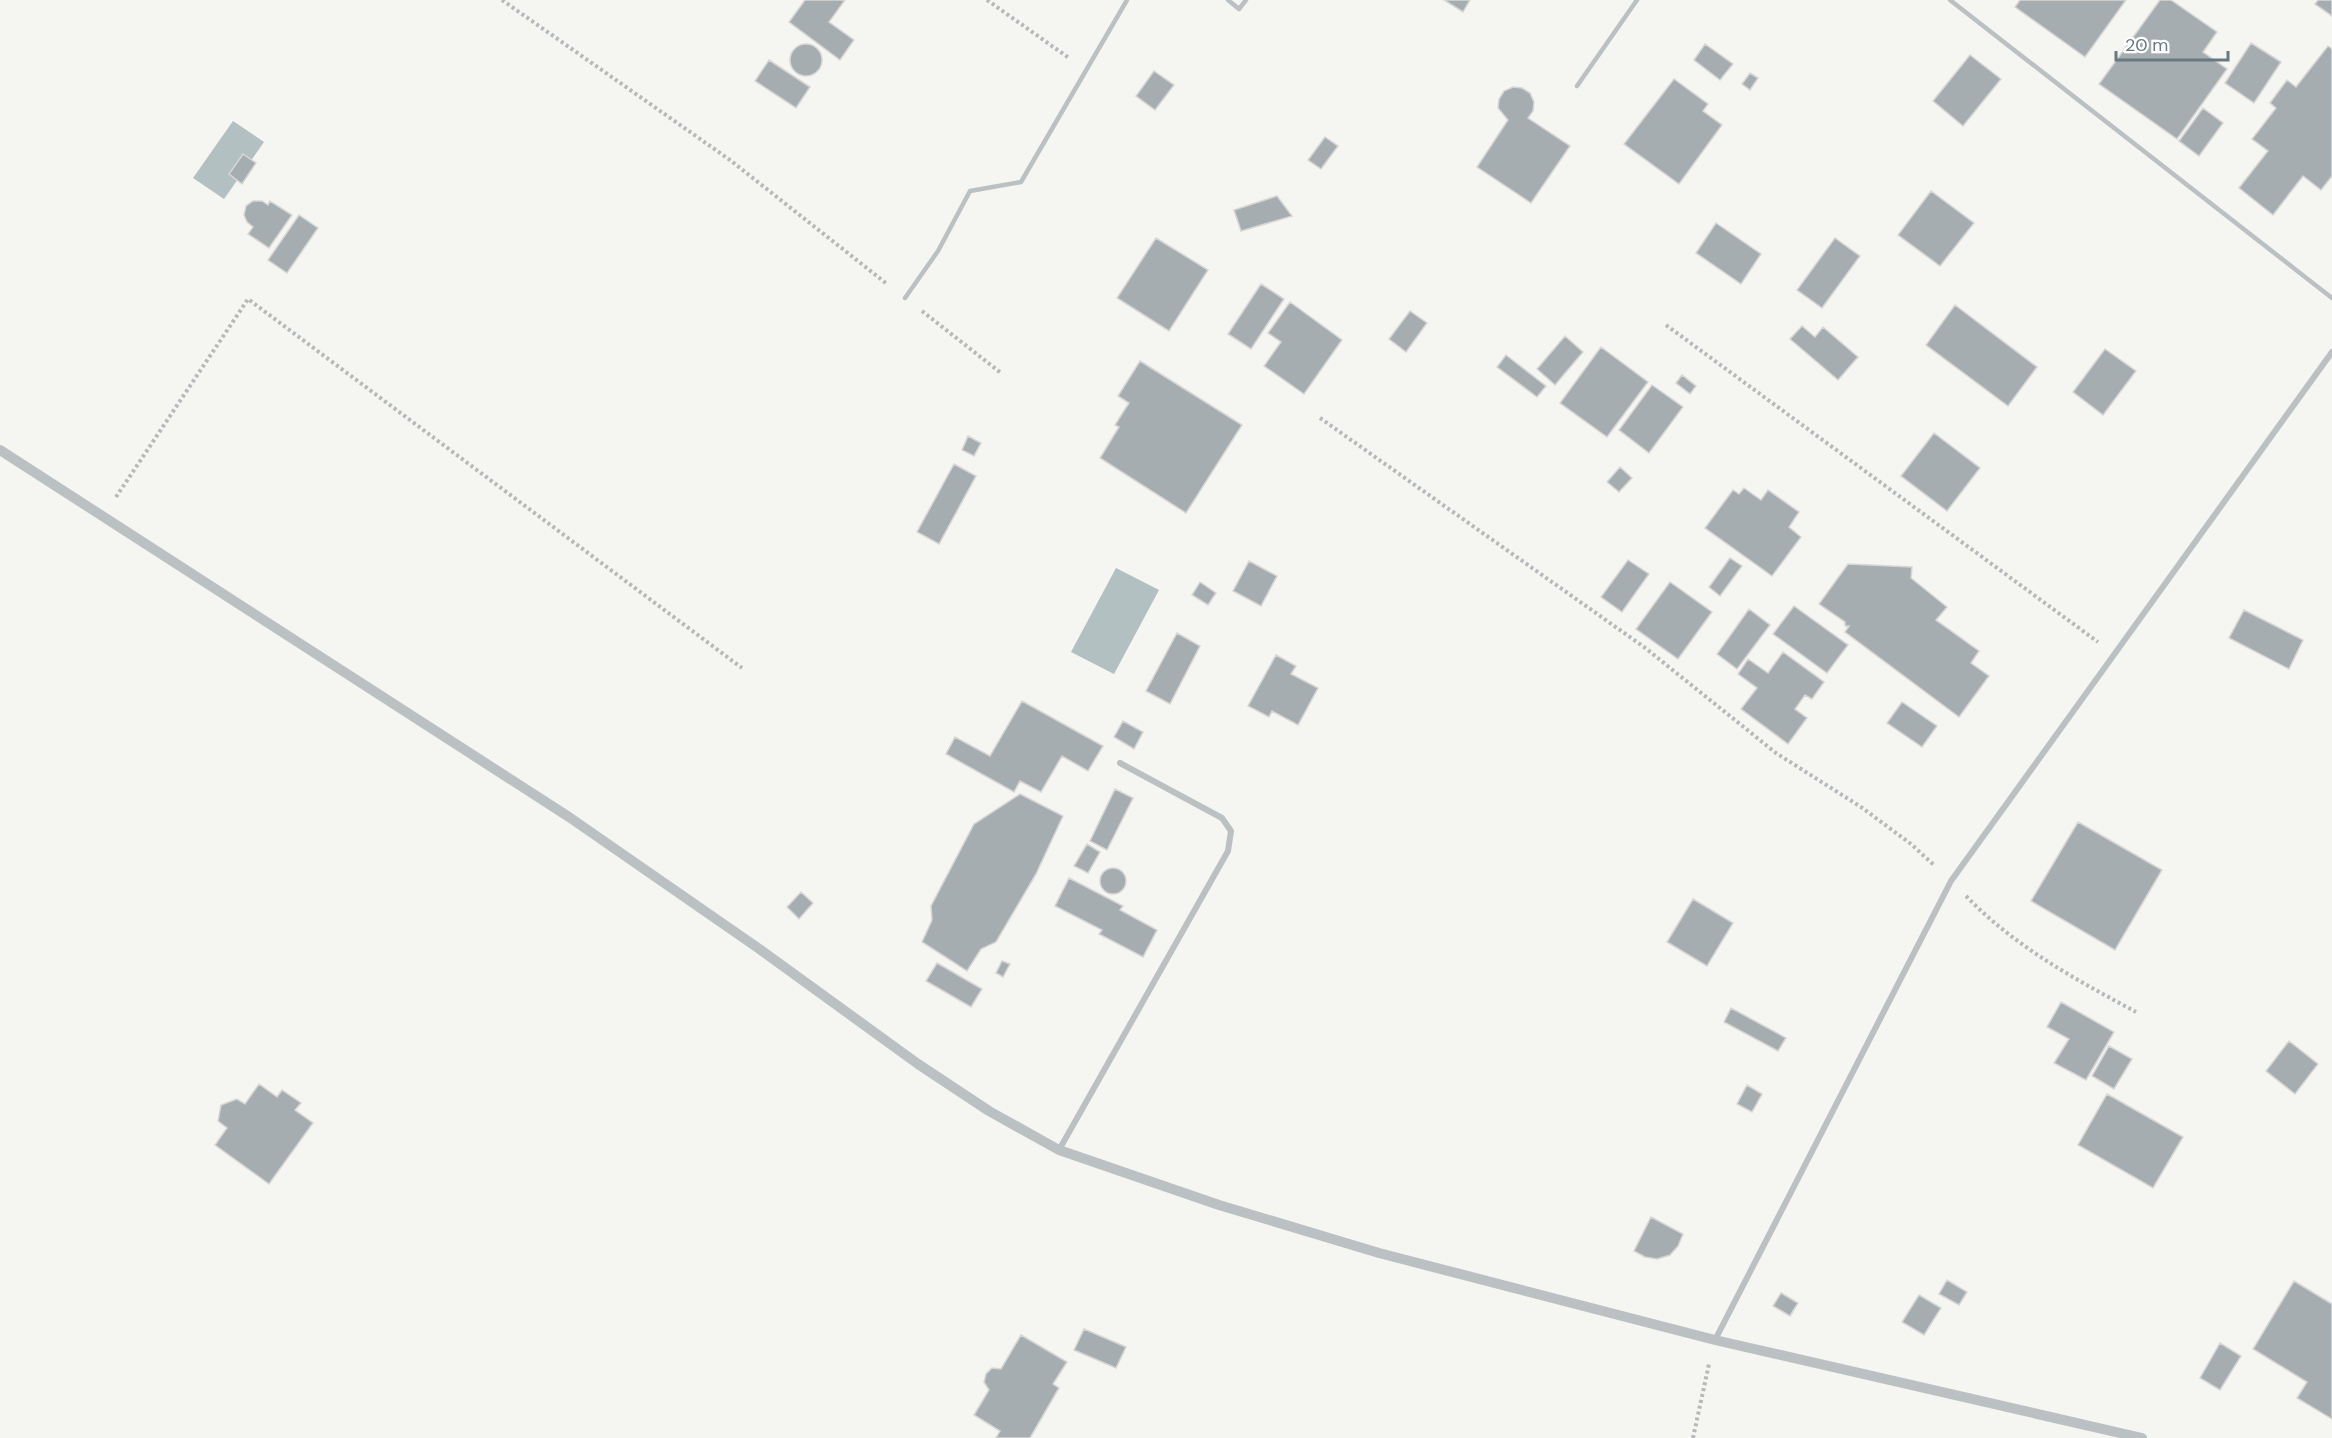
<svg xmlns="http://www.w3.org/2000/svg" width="2332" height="1438" font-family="'DM Sans',sans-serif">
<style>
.water{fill:#b2c0c1}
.building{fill:#a5adb1;stroke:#d7d6d5;stroke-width:1.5}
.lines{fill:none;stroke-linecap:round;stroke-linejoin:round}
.path{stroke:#b5b9ba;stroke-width:4;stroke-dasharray:3 3;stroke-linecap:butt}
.service{stroke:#bbc0c2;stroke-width:4.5}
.minor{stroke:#bbc0c2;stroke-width:6}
.tertiary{stroke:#bbc0c2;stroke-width:10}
</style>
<rect width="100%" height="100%" fill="#f5f5f2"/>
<path class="water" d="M233 121 264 142 224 199 193 178Z
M1116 568 1159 590 1114 674 1071 652Z"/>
<path class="building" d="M805 0H845L829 22 854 40 840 60 789 22Z
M1444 0H1470L1463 12Z
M2020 0H2126L2085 57 2015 7Z
M2160 0H2171L2217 32 2203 52 2227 69 2177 139 2099 84Z
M2318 0H2332V16L2315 4Z
M2251 43 2281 62 2254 103 2225 83Z
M790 60a16 16 0 1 1 32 0a16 16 0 1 1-32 0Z
M1705 44 1733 64 1720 80 1694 60Z
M2328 46 2332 49V176L2321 190 2303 176 2273 215 2239 188 2268 151 2252 139 2276 108 2270 103 2287 80 2296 87Z
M1970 55 2001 79 1963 126 1933 101Z
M769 60 810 87 796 108 755 81Z
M1154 71 1174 85 1155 110 1136 96Z
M1750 73 1758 78 1750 90 1742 84Z
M1674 79 1708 104 1703 111 1722 125 1679 184 1624 144Z
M1513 87 1522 88 1530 93 1534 102 1533 111 1528 118 1570 146 1531 203 1477 167 1508 120 1498 108 1499 99 1504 91Z
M2203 108 2223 123 2199 156 2179 141Z
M1325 137 1338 146 1321 169 1308 160Z
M243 154 256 163 242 184 229 174Z
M1931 191 1974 223 1940 266 1898 235Z
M1277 196 1292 216 1241 231 1234 210Z
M253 201H262L268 205 270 201 292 215 269 248 248 234 253 227 247 222 244 215 246 206Z
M299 215 318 228 287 273 268 260Z
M1716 223 1761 254 1741 284 1696 253Z
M1156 238 1208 270 1169 331 1117 298Z
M1835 238 1860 256 1822 308 1797 290Z
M1261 284 1284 299 1251 349 1228 334Z
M1290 302 1342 340 1304 394 1264 366 1281 342 1268 333Z
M1955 305 2037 367 2008 406 1926 345Z
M1410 311 1427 323 1406 352 1389 339Z
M1802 326 1815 337 1823 327 1858 357 1838 380 1790 339Z
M1565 336 1583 352 1555 385 1537 369Z
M1601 347 1648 382 1607 437 1560 403Z
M2105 349 2136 371 2103 415 2073 392Z
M1506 355 1546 386 1537 397 1497 367Z
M1140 361 1242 425 1186 513 1100 458 1119 427 1115 425 1129 403 1118 396Z
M1682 375 1696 386 1690 394 1676 383Z
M1652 385 1683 407 1649 453 1619 430Z
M1934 433 1980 468 1947 511 1901 476Z
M968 436 981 443 974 456 962 450Z
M954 464 976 476 939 544 917 532Z
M1620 467 1632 478 1619 492 1607 482Z
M1744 488 1761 500 1768 490 1799 512 1789 527 1801 537 1772 576 1705 528 1733 490 1739 494Z
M1730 558 1742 566 1720 596 1709 587Z
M1628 560 1649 574 1622 612 1601 597Z
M1249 561 1277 576 1261 606 1233 591Z
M1848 564 1912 567 1911 578 1947 607 1936 620 1979 651 1971 663 1989 676 1959 717 1845 632 1849 626H1845V622L1819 604Z
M1200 582 1216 593 1208 605 1192 595Z
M1670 582 1712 612 1678 659 1636 629Z
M1794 606 1848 645 1827 673 1773 634Z
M1749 609 1770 625 1737 669 1717 654Z
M2244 610 2303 640 2289 669 2229 638Z
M1177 633 1200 646 1170 704 1146 691Z
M1783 652 1824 682 1812 699 1805 695 1795 709 1807 718 1788 744 1741 709 1757 688 1738 674 1748 659 1768 673Z
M1276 655 1296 666 1291 674 1318 688 1298 725 1272 711 1269 717 1248 706Z
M1022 701 1103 746 1088 771 1062 756 1041 792 1020 781 1014 792 946 754 955 737 990 756Z
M1902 702 1937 726 1922 747 1887 723Z
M1123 721 1143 732 1134 749 1114 737Z
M1115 789 1133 798 1107 850 1090 841Z
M1020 794 1063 816 1036 874 996 942 981 949 967 971 922 942 932 920 931 906 974 824Z
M2078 822 2162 870 2115 950 2031 901Z
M1087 844 1100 852 1088 873 1074 866Z
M1100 881a13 13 0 1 1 26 0a13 13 0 1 1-26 0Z
M1069 878 1123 906 1120 910 1157 930 1143 957 1099 934 1102 930 1055 906Z
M801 892 813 903 799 919 787 907Z
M1693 899 1733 923 1707 966 1667 942Z
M1002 961 1010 964 1003 977 996 973Z
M937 963 982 989 971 1007 926 981Z
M2061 1002 2114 1032 2086 1080 2054 1063 2069 1039 2047 1027Z
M1731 1008 1786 1038 1778 1051 1724 1022Z
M2289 1041 2318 1064 2295 1094 2266 1071Z
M2109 1046 2132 1059 2114 1089 2092 1076Z
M259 1084 277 1097 282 1090 301 1103 295 1110 313 1123 269 1184 215 1145 227 1128 218 1121 221 1105 237 1099 245 1104Z
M1747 1085 1762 1094 1752 1112 1737 1104Z
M2107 1094 2183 1137 2153 1188 2078 1145Z
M1651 1217 1683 1234 1678 1246 1670 1255 1657 1259 1645 1257 1634 1251Z
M1947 1280 1967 1292 1959 1305 1939 1294Z
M2294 1281 2332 1304V1419L2297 1398 2307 1382 2253 1349Z
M1781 1293 1798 1303 1790 1316 1773 1306Z
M1919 1295 1941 1308 1924 1335 1902 1322Z
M1084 1329 1126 1347 1116 1368 1074 1350Z
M1021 1335 1067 1362 1053 1384 1059 1388 1030 1438H996L1000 1431 974 1415 989 1390 984 1382 986 1374 992 1368 1001 1369Z
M2220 1343 2241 1356 2220 1390 2200 1378Z"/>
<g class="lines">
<path class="path" d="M502 0 730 160 887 284
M987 0 1069 58
M922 311 1001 373
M1666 325 2098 642
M1320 418 1644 647 1776 753 1861 807 1911 844 1935 866
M116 497 248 299 742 668
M1966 896C2015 947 2075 979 2136 1012
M1693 1438 1709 1364"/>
<path class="service" d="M1228 0 1239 9 1246 0
M1950 0 2332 298
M1577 86 1637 0
M905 298 938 251 970 191 1021 182 1127 0"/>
<path class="minor" d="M1059 1150 1228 851 1231 831 1222 818 1120 763
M1715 1340 1951 881 2332 352"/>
<path class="tertiary" d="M0 450 569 817 758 948 918 1064 989 1111 1059 1150 1219 1205 1379 1253 1715 1340 2142 1438"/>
</g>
<path d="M2116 51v9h112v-9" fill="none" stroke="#687980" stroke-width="3"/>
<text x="2125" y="51" font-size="18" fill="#687980" stroke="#ffffff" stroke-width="4.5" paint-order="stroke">20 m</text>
</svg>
